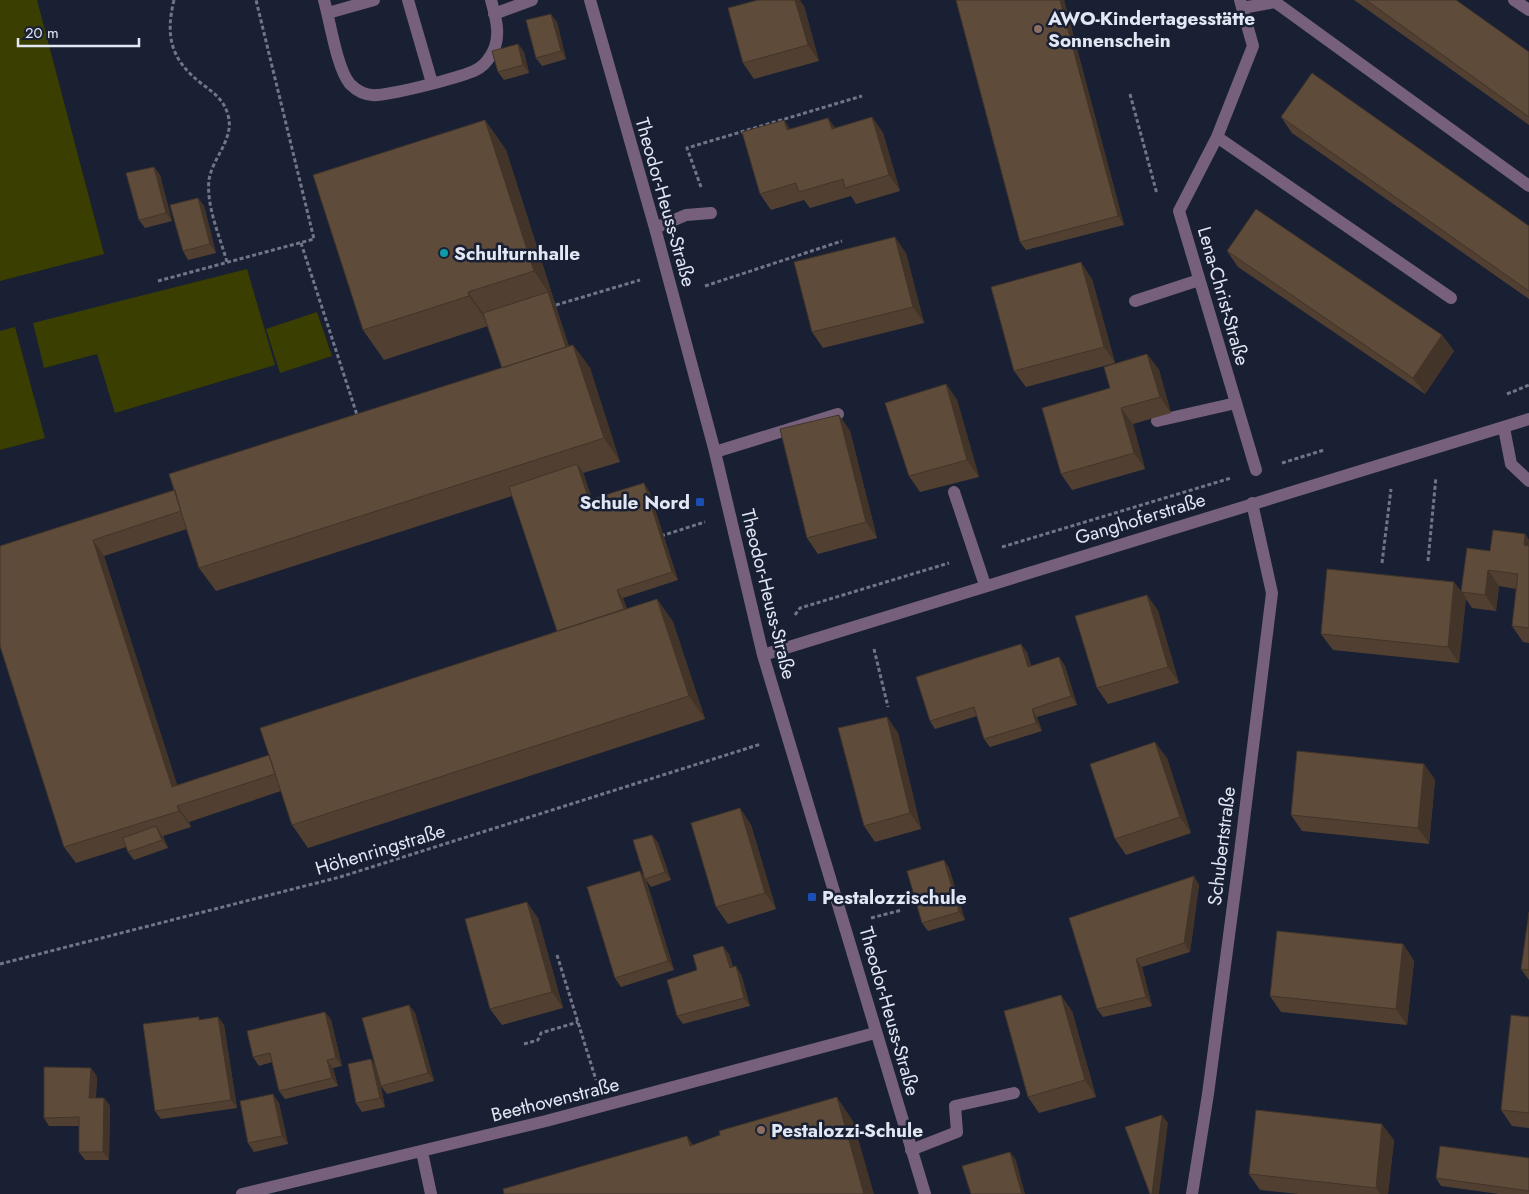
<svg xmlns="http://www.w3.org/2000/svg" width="1529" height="1194" font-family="Jost,sans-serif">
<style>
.green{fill:#3a3e00}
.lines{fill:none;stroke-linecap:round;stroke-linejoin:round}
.path{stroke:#707687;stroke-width:3;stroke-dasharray:4 2.5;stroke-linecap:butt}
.minor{stroke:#76607b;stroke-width:12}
.wall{fill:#514032;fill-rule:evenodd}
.shaded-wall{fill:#423429}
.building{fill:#5e4b3a;stroke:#423429}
.education-dot{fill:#8d6e63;stroke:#192033;stroke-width:2}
.culture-dot{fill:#0f9aa8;stroke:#192033;stroke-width:2}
.transit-dot{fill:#1a4fb4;stroke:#192033;stroke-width:2}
.labels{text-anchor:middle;stroke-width:5;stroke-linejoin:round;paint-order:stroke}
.poi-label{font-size:19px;font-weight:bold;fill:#e2e7f4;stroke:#192033;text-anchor:start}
.street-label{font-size:19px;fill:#e2e7f4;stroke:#192033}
</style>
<rect width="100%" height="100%" fill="#192033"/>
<path class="green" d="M0 0H37L104 254 0 281Z
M247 269 275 365 115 413 97 354 44 368 33 323Z
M317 312 332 356 280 373 266 329Z
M15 327 45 438 0 450V331Z"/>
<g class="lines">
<path class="path" d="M174 0C165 37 171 60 202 84 214 93 224 100 228 115 235 139 212 158 209 180 206 206 220 237 227 262
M1130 94 1157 194
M701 187 687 148 862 96
M301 243 358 418
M158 281 314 239 256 0
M705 286 842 241
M556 305 640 280
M1507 394 1529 385
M1282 463 1324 450
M661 536 705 522
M1002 547 1231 478
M1428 561 1436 477
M1382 563 1391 489
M795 615 800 608 949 563
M874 649 888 707
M871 918 902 910
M557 955 596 1080
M0 964 340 877 761 744
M524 1044 538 1040 541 1033 578 1022"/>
<path class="minor" d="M324 0C330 21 337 69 350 84 357 91 367 96 377 95 399 93 454 79 474 71 481 68 487 62 491 55 502 38 496 18 491 0
M408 0 432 83
M590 0 655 228 715 452 763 655 925 1194
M1240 0 1253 46 1217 137 1179 211 1256 470
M1514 0 1529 10
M1242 8 1275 2 1529 186
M328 13 374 0
M494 14 532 0
M1217 137 1451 298
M655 228 686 215 711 213
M1135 301 1199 280
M1157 421 1236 403
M1504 428 1511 464 1529 481
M715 452 838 414
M954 492 985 585
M763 655 1529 419
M911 1150 957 1132 955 1106 1014 1093
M422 1152 431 1194
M242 1194 546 1121 875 1033
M1192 1194 1208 1094 1239 860 1272 593 1252 503"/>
</g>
<path class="wall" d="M1064 0 1124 225 1026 250 1020 242Z
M1354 0H1456L1529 52V125Z
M804 6 819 61 754 79 743 63Z
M557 22 566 59 542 66 536 58Z
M518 44 524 52 529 73 504 80 498 72Z
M872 117 883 133 900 191 856 204 851 196 810 208 804 200 771 210 760 194 784 120 790 129 836 128Z
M1281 117 1529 226V299L1292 133Z
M485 120 506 150 569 347 573 345 590 368 620 462 583 473 592 499 649 491 678 580 623 598 627 609 657 599 673 622 705 719 308 848 292 825 281 791 189 822 191 827 163 836 168 848 134 860 128 852 126 847 76 863 64 847 0 546 174 490 502 368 488 326 384 360 363 330ZM512 496 557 631 269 755 177 785 104 556 187 529 199 568 216 591Z
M154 167 160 175 172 221 145 228 139 220Z
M198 198 204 206 216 253 188 260 183 251Z
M1227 251 1442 335 1454 351 1425 394 1238 267Z
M906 253 924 323 823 348 812 332Z
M1092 279 1115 363 1026 387 1014 371Z
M1147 354 1159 370 1171 413 1133 424 1145 469 1072 490 1061 474 1110 388Z
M946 384 957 400 979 477 920 492 909 476Z
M839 415 850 431 877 538 818 554 807 538Z
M1525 534 1529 540V643L1523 642 1512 626 1516 589 1499 586 1496 611 1472 608 1461 592Z
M1454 582 1466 598 1459 663 1333 650 1321 634Z
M1147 595 1158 611 1179 683 1108 704 1097 688Z
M1027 652 1031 666 1059 657 1065 666 1077 705 1037 717 1042 731 990 747 984 739 977 716 935 729 930 721Z
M887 717 898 733 921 829 875 842 864 826Z
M1167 758 1191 833 1126 855 1115 839Z
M1424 764 1435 780 1429 844 1302 831 1291 815Z
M740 808 751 825 776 909 728 924 716 907Z
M652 835 658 843 671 880 651 887 646 880 674 970 621 987 615 978 640 871 645 878Z
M944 860 949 868 965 920 928 931 922 923Z
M1194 876 1199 885 1190 952 1142 967 1152 1006 1103 1017 1097 1009Z
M1529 912V980L1521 969Z
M538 918 563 1008 502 1025 490 1009Z
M1403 944 1414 961 1407 1025 1281 1012 1270 996Z
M729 954 733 967 741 974 750 1006 683 1024 677 1016 697 970Z
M409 1005 415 1013 434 1081 387 1094 381 1086 380 1082 385 1107 362 1112 356 1103 371 1059 375 1065Z
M1072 1011 1096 1097 1039 1113 1028 1097Z
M325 1012 331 1020 342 1066 333 1068 338 1086 285 1099 279 1091 272 1062 259 1066 253 1057Z
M218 1017 224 1025 237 1108 161 1119 155 1111 201 1020Z
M1529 1017V1128L1512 1126 1501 1110Z
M97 1076 96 1098H104L110 1106 109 1160H85L79 1152V1126H49L44 1118Z
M279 1103 288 1144 254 1152 248 1143Z
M1394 1140 1388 1194H1298L1260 1190 1249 1174Z
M1529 1158V1194H1499L1441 1186 1436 1178Z"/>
<path class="shaded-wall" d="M795 0H800L804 6 819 61 808 45Z
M1060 0H1064L1124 225 1118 216Z
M551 14 557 22 566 59 561 51Z
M518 44 524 52 529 73 523 65Z
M872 117 883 133 900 191 889 175Z
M828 118 840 134 832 129Z
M485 120 506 150 554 301 534 271Z
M784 120 795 136 787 130Z
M154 167 160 175 172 221 166 213Z
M198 198 204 206 216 253 210 244Z
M895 237 906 253 924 323 913 307Z
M1081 262 1092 279 1115 363 1104 347Z
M468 292 489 322 490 326 469 296Z
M548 292 554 301 578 373 572 365Z
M1442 335 1454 351 1425 394 1413 378Z
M573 345 590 368 620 462 604 438Z
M1147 354 1159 370 1171 413 1160 397Z
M946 384 957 400 979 477 967 460Z
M1121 408 1133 424 1145 469 1134 453Z
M839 415 850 431 877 538 866 522Z
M577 464 583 472 595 508 589 500Z
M644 483 649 491 678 580 672 572Z
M1525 534 1529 540V552L1524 545Z
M93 540 104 556 183 803 172 787Z
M1488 570 1499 586 1496 611 1485 595Z
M1454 582 1466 598 1459 663 1448 647Z
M617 590 623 598 636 634 630 625Z
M1147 595 1158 611 1179 683 1168 667Z
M657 599 673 622 705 719 689 696Z
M1021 644 1027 652 1034 675 1028 667Z
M1059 657 1065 666 1077 705 1071 696Z
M1032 709 1037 717 1042 731 1036 723Z
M887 717 898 733 921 829 910 813Z
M1155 742 1167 758 1191 833 1180 817Z
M1424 764 1435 780 1429 844 1418 828Z
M177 806 189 822 191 827 179 811Z
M740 808 751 825 776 909 765 893Z
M156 826 162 835 168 848 162 840Z
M652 835 658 843 671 880 665 872Z
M944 860 949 868 965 920 959 912Z
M640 871 646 879 674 970 668 961Z
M1194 876 1199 885 1190 952 1184 943Z
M527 902 538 918 563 1008 552 992Z
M1403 944 1414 961 1407 1025 1396 1009Z
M723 946 729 954 735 976 730 968Z
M1136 959 1142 967 1152 1006 1146 997Z
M736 966 741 974 750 1006 744 998Z
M1061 995 1072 1011 1096 1097 1085 1080Z
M409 1005 415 1013 434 1081 428 1073Z
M325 1012 331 1020 342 1066 336 1058Z
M218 1017 224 1025 237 1108 231 1100Z
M371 1059 377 1068 385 1107 380 1098Z
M327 1060 333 1068 338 1086 332 1078Z
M91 1068 97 1076 95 1106 89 1098Z
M273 1094 279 1103 288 1144 282 1136Z
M837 1097 853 1121 874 1194H864Z
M104 1098 110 1106 109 1160 103 1152Z
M1162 1115 1168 1123 1159 1194H1152Z
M1382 1124 1394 1140 1388 1194H1380L1376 1188Z
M687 1136 703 1159 690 1146Z
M1010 1152 1016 1160 1025 1194H1022Z"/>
<path class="building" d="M758 0H795L808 45 743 63 728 8Z
M956 0H1060L1118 216 1020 242Z
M1366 0H1456L1529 52V117Z
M551 14 561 51 536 58 526 20Z
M518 44 523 65 498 72 492 51Z
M1312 73 1529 226V291L1281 117Z
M872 117 889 175 845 188 843 179 799 192 796 183 760 194 742 132 784 120 787 130 828 118 832 129Z
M485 120 534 271 468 292 469 296 363 330 313 175Z
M154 167 166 213 139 220 126 173Z
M198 198 210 244 183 251 170 205Z
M1256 209 1442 335 1413 378 1227 251Z
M895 237 913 307 812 332 794 262Z
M1081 262 1104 347 1014 371 991 287Z
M548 292 566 347 502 368 483 313Z
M573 345 604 438 199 568 169 474Z
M1147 354 1160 397 1121 408 1134 453 1061 474 1042 408 1110 388 1104 367Z
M946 384 967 460 909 476 885 403Z
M839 415 866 522 807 538 780 429Z
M577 464 589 500 644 483 672 572 617 590 624 609 557 631 509 487Z
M175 490 181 511 93 540 172 787 269 755 275 774 177 806 179 811 64 847 0 646V546Z
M1493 530 1525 534 1524 545 1529 546V628L1512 626 1518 574 1488 570 1485 595 1461 592 1467 548 1490 551Z
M1327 569 1454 582 1448 647 1321 634Z
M1147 595 1168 667 1097 688 1075 616Z
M657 599 689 696 292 825 260 728Z
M1021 644 1028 667 1059 657 1071 696 1032 709 1036 723 984 739 974 707 930 721 916 677Z
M887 717 910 813 864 826 838 728Z
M1155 742 1180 817 1115 839 1090 764Z
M1297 751 1424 764 1418 828 1291 815Z
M740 808 765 893 716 907 691 823Z
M156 826 162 840 128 852 123 838Z
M652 835 665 872 645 879 633 840Z
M944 860 959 912 922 923 907 871Z
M640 871 668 961 615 978 587 887Z
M1194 876 1184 943 1136 959 1146 997 1097 1009 1069 918Z
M527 902 552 992 490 1009 465 919Z
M1529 912V970L1521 969Z
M1277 931 1403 944 1396 1009 1270 996Z
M723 946 730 968 736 966 744 998 677 1016 667 980 697 970 693 955Z
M1061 995 1085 1080 1028 1097 1004 1011Z
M409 1005 428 1073 381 1086 362 1018Z
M325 1012 336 1058 327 1060 332 1078 279 1091 270 1053 253 1057 247 1031Z
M1511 1015 1529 1017V1113L1501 1110Z
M199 1017V1020L218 1017 231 1100 155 1111 143 1024Z
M371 1059 380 1098 356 1103 348 1064Z
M44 1067 91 1068 89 1098H104L103 1152H79V1117L44 1118Z
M273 1094 282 1136 248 1143 240 1101Z
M837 1097 864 1194H504L503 1189 687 1136 690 1146 720 1135 719 1131Z
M1256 1110 1382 1124 1376 1188 1249 1174Z
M1162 1115 1152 1194H1150L1125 1127Z
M1440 1146 1529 1158V1191L1436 1178Z
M1010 1152 1022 1194H971L962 1166Z"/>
<g class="education-dot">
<circle cx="1038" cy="29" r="5"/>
<circle cx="761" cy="1130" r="5"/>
</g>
<circle class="culture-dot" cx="444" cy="253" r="5"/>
<g class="transit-dot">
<rect x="695" y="497" width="10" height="10" rx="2.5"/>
<rect x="807" y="892" width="10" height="10" rx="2.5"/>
</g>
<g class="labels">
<g class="poi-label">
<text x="1048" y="25">AWO-Kindertagesstätte<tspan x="1048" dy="22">Sonnenschein</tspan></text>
<text x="454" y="260">Schulturnhalle</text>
<text x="690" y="509" text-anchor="end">Schule Nord</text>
<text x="822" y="904">Pestalozzischule</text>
<text x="771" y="1137">Pestalozzi-Schule</text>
</g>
<g class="street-label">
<text transform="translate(666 202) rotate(74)" y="7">Theodor-Heuss-Straße</text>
<text transform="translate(1224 296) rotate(74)" y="7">Lena-Christ-Straße</text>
<text transform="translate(1140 518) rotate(-17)" y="7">Ganghoferstraße</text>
<text transform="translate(769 594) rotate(76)" y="7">Theodor-Heuss-Straße</text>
<text transform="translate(1221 846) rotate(-83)" y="7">Schubertstraße</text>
<text transform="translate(380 849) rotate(-17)" y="7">Höhenringstraße</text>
<text transform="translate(890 1011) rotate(74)" y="7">Theodor-Heuss-Straße</text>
<text transform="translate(555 1099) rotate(-14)" y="7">Beethovenstraße</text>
</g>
</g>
<path d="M18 38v8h121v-8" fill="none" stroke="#e2e7f4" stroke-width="2.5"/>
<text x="25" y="38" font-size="15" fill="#e2e7f4" stroke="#192033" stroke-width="4" paint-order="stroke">20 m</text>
</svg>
